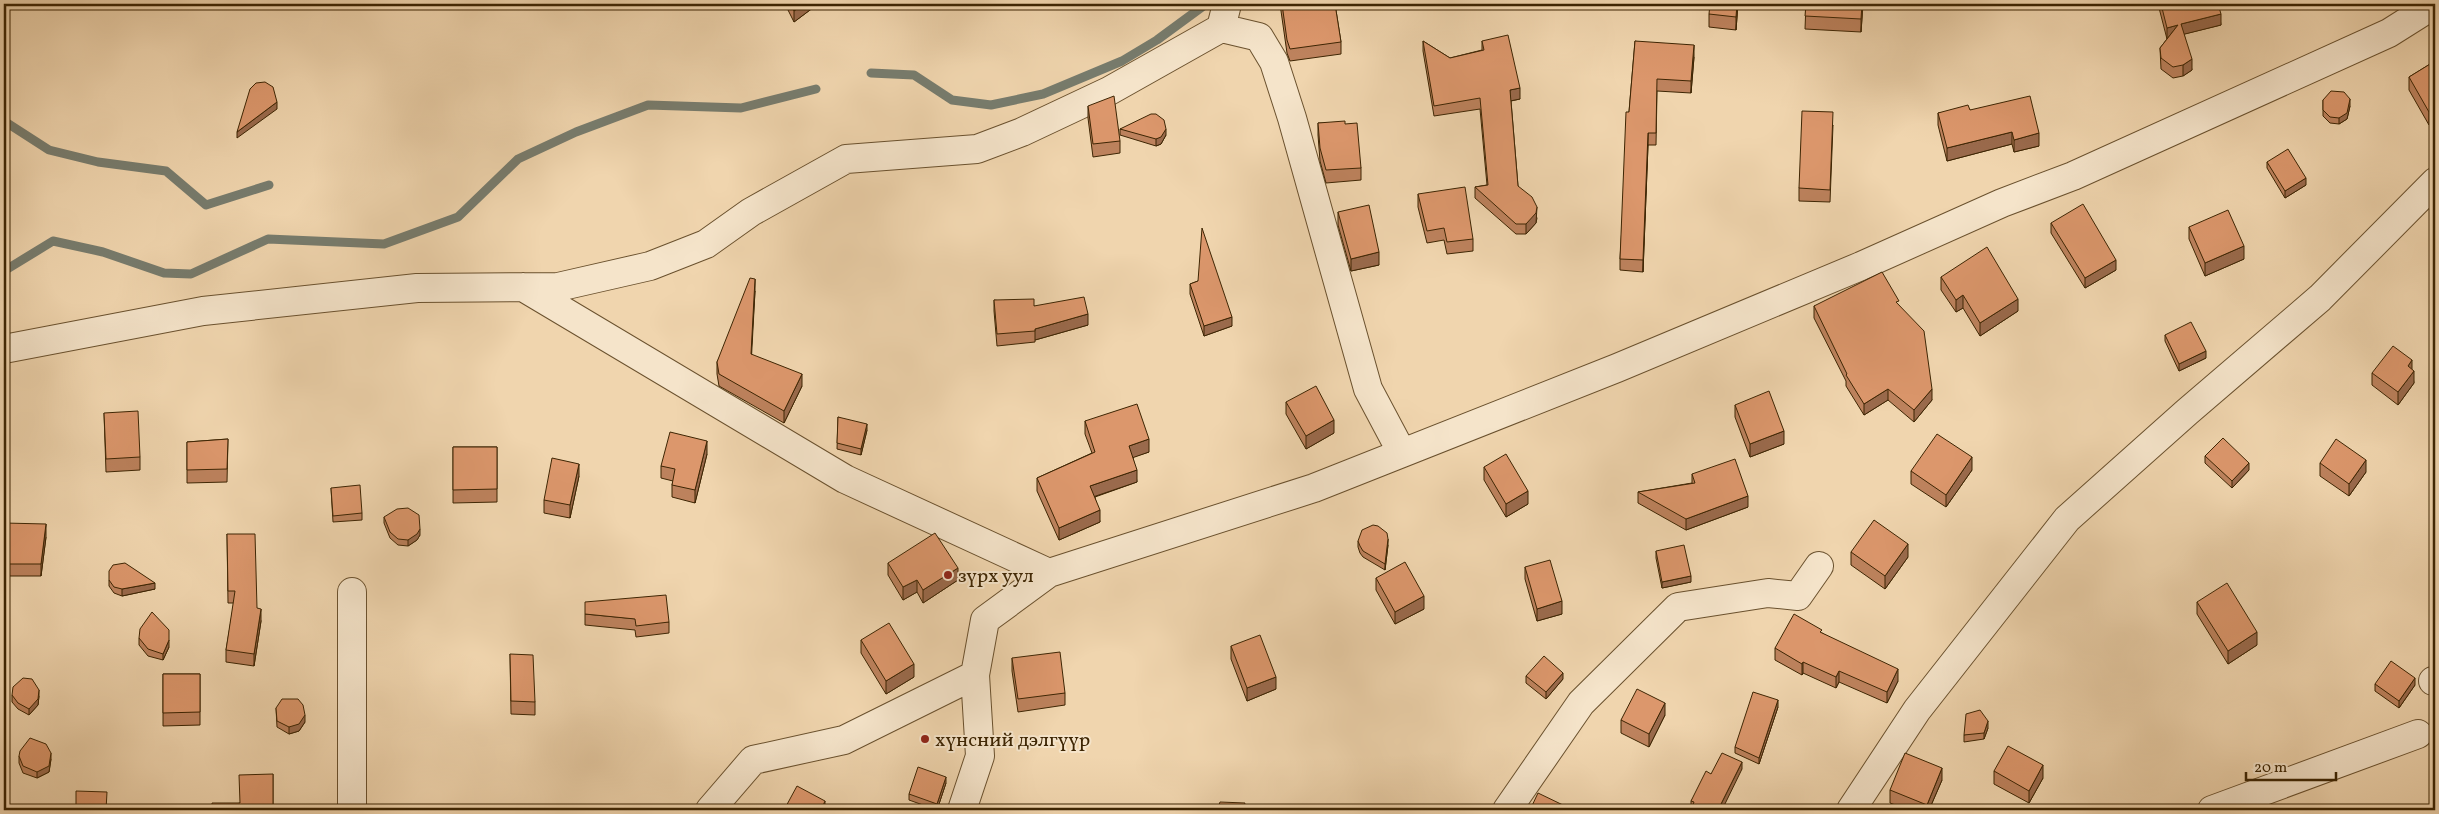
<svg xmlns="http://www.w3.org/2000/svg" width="2439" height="814" font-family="Vollkorn,serif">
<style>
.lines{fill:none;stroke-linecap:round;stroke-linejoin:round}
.stream{stroke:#777c6e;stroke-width:9}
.street-casing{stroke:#6a512e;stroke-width:30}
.street{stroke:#f5e4ca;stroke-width:28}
.wall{fill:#bd825d;stroke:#3d2503}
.shaded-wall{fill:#9a6a4c;stroke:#3d2503}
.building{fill:#dc976c;stroke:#3d2503}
.poi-dot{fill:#8f2418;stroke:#f5e4ca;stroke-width:2}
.labels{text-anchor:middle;stroke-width:4;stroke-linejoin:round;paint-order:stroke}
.poi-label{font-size:20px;fill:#3d2503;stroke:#f5e4ca;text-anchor:start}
</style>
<rect width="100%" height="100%" fill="#f0d5ae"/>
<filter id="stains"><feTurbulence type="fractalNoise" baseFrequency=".004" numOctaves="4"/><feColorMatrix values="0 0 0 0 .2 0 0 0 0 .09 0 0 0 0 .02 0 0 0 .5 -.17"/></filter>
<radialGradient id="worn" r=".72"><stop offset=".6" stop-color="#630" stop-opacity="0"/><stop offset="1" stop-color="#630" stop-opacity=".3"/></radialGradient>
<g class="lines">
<path class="stream" d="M871 73 914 75 952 100 991 105 1043 94 1122 61 1157 40 1206 4
M4 121 49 150 98 162 166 171 206 205 269 185
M4 271 53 241 103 252 164 273 191 274 268 239 384 244 458 217 518 159 576 132 648 105 741 108 816 89"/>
<g class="street-casing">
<path id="street" d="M1221 28 1259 37 1274 62 1292 118 1368 389 1402 453
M523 287 845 479 1049 573
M4 349 203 311 417 288 558 287 650 266 706 244 751 212 846 159 977 149 1022 132 1109 91 1221 28 1227 4
M352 592V810
M2433 681H2435
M710 810 753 760 844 740 975 675 985 620 1049 573 1314 488 1617 368 1861 266 2002 203 2073 176 2389 33 2435 4
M962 810 980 756 975 675
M1507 810 1581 703 1678 607 1768 593 1798 596 1819 566
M1851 810 1917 710 2067 519 2187 412 2320 298 2435 182
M2212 810 2418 734"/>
</g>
<use href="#street" class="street"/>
</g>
<path class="wall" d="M785 4H818L794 22Z
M1280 4H1335L1341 42V54L1290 61 1287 53Z
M1738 4 1736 30 1709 27V14Z
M1806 4H1863L1861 32 1805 29Z
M2158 4H2218L2221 25 2184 34 2192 70 2183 76 2173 78 2161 69 2160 48 2167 39Z
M1423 41 1450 58 1482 50V41L1520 99 1511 101 1518 186 1537 218 1536 223 1526 234H1516L1475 198V187L1487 185 1480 109 1434 116 1423 51Z
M1635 41 1694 57 1691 93 1657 91 1656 145H1648L1643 272 1620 270V259L1629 112Z
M2435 61V121L2429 125 2409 90V77Z
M2323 100 2350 106 2347 119 2339 124 2330 123 2323 116Z
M1088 106 1120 141V153L1093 157 1088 118Z
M1970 110 2039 146 2014 152 2012 144 1947 161 1938 125V113Z
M1318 123 1345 124 1361 168V180L1326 183 1320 161 1318 135Z
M1833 125 1830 202 1799 201V188Z
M1120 129 1166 135 1161 144 1156 146 1120 135Z
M2267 162 2306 185 2285 198 2267 168Z
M1418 194 1473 239V251L1447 254 1444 240 1427 243 1418 207Z
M1338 212 1379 265 1351 271 1338 225Z
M2051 223 2116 270 2085 288 2051 233Z
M2189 227 2244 259 2205 276 2189 239Z
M1941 277 2018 311 1980 336 1963 308 1956 312 1941 290Z
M1198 281 1232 326 1204 336 1190 294V284Z
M755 291 751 355 802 386 784 423 719 386 717 374V362Z
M994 300 1034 306 1088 325 1035 340V342L997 346 994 311Z
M1899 305 1932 400 1914 422 1888 400 1864 415 1846 386V381L1814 318V306Z
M2165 335 2206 358 2179 371 2165 341Z
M2412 370 2414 383 2398 405 2372 385V373Z
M1286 402 1334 433 1306 449 1286 414Z
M1735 405 1784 444 1750 457 1735 417Z
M104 413 140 457V470L106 472Z
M838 417 867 430 861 455 837 449Z
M1085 421 1149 452 1133 457 1137 482 1095 497 1100 522 1059 540 1037 491V478L1092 453 1085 434Z
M228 439 227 482 187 483V442Z
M453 447H497V502L453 503Z
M707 454 695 503 672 497V485L673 481 661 478V466Z
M2205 456 2249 470 2232 488 2205 463Z
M2320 463 2366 472 2349 496 2320 476Z
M1484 467 1528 504 1506 517 1484 480Z
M1972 470 1946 507 1911 484V471Z
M1692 474 1748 507 1686 530 1638 503V492L1692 483Z
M579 476 570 518 544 513V500Z
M331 488 362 513V520L333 522Z
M384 517 420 535 417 540 408 546 398 545 390 538 384 523Z
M4 523 46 537 41 576H4Z
M227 534 261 621 254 666 226 662V650L234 603H228Z
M1358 541 1388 545 1385 570 1363 557 1360 553 1358 547Z
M1656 551 1691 582 1662 588 1656 558Z
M1851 552 1908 557 1885 589 1851 565Z
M888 563 958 580 923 603 917 592 903 600 888 575Z
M1525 567 1562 614 1537 621 1525 579Z
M1376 578 1424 609 1395 624 1376 590Z
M109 580 155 589 122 596 114 593 109 586Z
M2197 602 2257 645 2228 664 2197 614Z
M585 614 669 622V633L636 637 635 630 585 625Z
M1822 633 1898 681 1887 703 1839 682 1836 688 1803 673 1802 675 1775 660V648Z
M139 638 169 647 163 660 148 656 139 645Z
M861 640 914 677 886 694 861 653Z
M1231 646 1276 689 1247 701 1231 659Z
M510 654 535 702V715L511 714Z
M1012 658 1065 693V705L1018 712 1012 671Z
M163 674H200V725L163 726Z
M1526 676 1563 679 1546 699 1526 683Z
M2375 684 2415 685 2399 708 2375 691Z
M12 695 39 696 38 705 29 715 18 709 12 702Z
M1778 707 1759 764 1735 753V747Z
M276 708 305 722 299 731 289 734 277 727Z
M1665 715 1649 747 1621 733V720Z
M1988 728 1984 739 1964 742V735Z
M19 756 51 759 49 772 37 778 23 773 19 763Z
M1742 769 1692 808 1691 807V801L1711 774Z
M1994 771 2043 778 2029 803 1994 784Z
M273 774V810H212L240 803Z
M1942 780 1929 810H1909L1890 803V790Z
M946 783 937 810 909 800V794Z"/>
<path class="shaded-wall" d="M803 4H818L794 22V11Z
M1737 4H1738L1736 30V17Z
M1862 4H1863L1861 32V19Z
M2363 4H2377L2363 9Z
M2221 14V25L2181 35V24Z
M2178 25 2167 39V28Z
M1694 45V57L1691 93V81Z
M2192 59V70L2183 76V65Z
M1520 88V99L1510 101V90Z
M2350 99V106L2347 119 2339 124V118Z
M277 102V109L237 138V132Z
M2435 109V121L2429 125V112Z
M1166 129V135L1161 144 1156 146V139Z
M2012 132V144L1947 161V148Z
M1648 133V145L1643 272V260Z
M2039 133V146L2014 152V140Z
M2306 178V185L2285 198V191Z
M1537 207 1536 223 1526 234V224Z
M2244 246V259L2205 276V263Z
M1379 252V265L1351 271V259Z
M2116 260V270L2085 288V278Z
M755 279V291L751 366V354Z
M1963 295V308L1956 312V300Z
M2018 299V311L1980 336V323Z
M1088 314V325L1035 340V329Z
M1232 317V326L1204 336V326Z
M2206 351V358L2179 371V364Z
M2412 360V373L2408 366Z
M2414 371V383L2398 405V392Z
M802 374V386L784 423V411Z
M1888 389V400L1864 415V404Z
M1932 389V400L1914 422V410Z
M1334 420V433L1306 449V436Z
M867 424V430L861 455V449Z
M1784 431V444L1750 457V444Z
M1149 439V452L1129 459V446Z
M707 441V454L695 503V490Z
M1972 457V470L1946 507V495Z
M2366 460V472L2349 496V484Z
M2249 463V470L2232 488V481Z
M579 464V476L570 518V505Z
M1137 470V482L1090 498V486Z
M1528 491V504L1506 517V504Z
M1748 496V507L1686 530V519Z
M1100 510V522L1059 540V528Z
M46 524V537L41 576V564Z
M420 529V535L417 540 408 546V540Z
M1388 539V545L1385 570V564Z
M1908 544V557L1885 589V576Z
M958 568V580L923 603V590Z
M1691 576V582L1662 588V582Z
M917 580V592L903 600V587Z
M155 583V589L122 596V589Z
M1424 596V609L1395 624V612Z
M1562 601V614L1537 621V609Z
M261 609V621L254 666V654Z
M2257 632V645L2228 664V651Z
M169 640V647L163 660V654Z
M1803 662V673L1802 675V664Z
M914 664V677L886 694V681Z
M1898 669V681L1887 703V692Z
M1839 671V682L1836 688V677Z
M1563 673V679L1546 699V692Z
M1276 677V689L1247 701V688Z
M2415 678V685L2399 708V701Z
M39 690V696L38 705 29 715V709Z
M1778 700V707L1759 764V758Z
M1665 703V715L1649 747V734Z
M305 715V722L299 731 289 734V727Z
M1988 721V728L1984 739V733Z
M51 753V759L49 772 37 778V772Z
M1742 762V769L1722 810H1718Z
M2043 765V778L2029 803V791Z
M1942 768V780L1929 810H1927V805Z
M946 777V783L937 810V804Z
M825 801V810H821Z"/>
<path class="building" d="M790 4H803L794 11Z
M1282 4H1335L1341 42 1290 49 1287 40Z
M1710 4H1737L1736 17 1709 14Z
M1806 4H1862L1861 19 1805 16Z
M2161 4H2218L2221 14 2181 24 2192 59 2183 65 2173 67 2161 58 2160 48 2178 25 2167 28Z
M1508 35 1520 88 1510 90 1518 186 1532 197 1537 207 1536 213 1526 224H1516L1475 187 1488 185 1480 98 1434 106 1423 41 1450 58 1484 50 1482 41Z
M1635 41 1694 45 1691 81 1657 79 1656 133H1648L1643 260 1620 259 1626 112H1629Z
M2435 61V109L2429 112 2409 77Z
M265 82 273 87 277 102 237 132 250 89 256 83Z
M2331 91 2344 92 2350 99 2347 113 2339 118 2330 117 2323 110V100Z
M1114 96 1120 141 1093 144 1088 106Z
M2030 96 2039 133 2014 140 2012 132 1947 148 1938 113 1968 105 1970 110Z
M1802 111 1833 112 1830 190 1799 188Z
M1151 114H1156L1164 120 1166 129 1161 137 1156 139 1120 129Z
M1345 121V124L1357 123 1361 168 1326 170 1320 148 1318 123Z
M2288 149 2306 178 2285 191 2267 162Z
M1465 187 1473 239 1447 242 1444 228 1427 231 1418 194Z
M2083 204 2116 260 2085 278 2051 223Z
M1369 205 1379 252 1351 259 1338 212Z
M2228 210 2244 246 2205 263 2189 227Z
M1202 228 1232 317 1204 326 1190 284 1198 281Z
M1987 247 2018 299 1980 323 1963 295 1956 300 1941 277Z
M1882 272 1899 301 1896 302 1924 331 1932 389 1914 410 1888 389 1864 404 1846 375 1847 374 1814 306Z
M750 278 755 279 751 354 802 374 784 411 719 374 717 362Z
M1084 297 1088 314 1035 329V331L997 334 994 300 1034 299V306Z
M2191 322 2206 351 2179 364 2165 335Z
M2393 346 2412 360 2408 366 2414 371 2398 392 2372 373Z
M1316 386 1334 420 1306 436 1286 402Z
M1769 391 1784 431 1750 444 1735 405Z
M1137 404 1149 439 1129 446 1137 470 1090 486 1100 510 1059 528 1037 478 1095 452 1085 421Z
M138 411 140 457 106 459 104 413Z
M838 417 867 424 861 449 837 443Z
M670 432 707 441 695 490 672 485 675 469 661 466Z
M1937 434 1972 457 1946 495 1911 471Z
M2223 438 2249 463 2232 481 2205 456Z
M228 439 227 469 187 470V442Z
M2336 439 2366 460 2349 484 2320 463Z
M453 447H497V489L453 490Z
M1506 454 1528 491 1506 504 1484 467Z
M552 458 579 464 570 505 544 500Z
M1735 459 1748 496 1686 519 1638 492 1695 483 1692 474Z
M360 485 362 513 333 516 331 488Z
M408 508 419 515 420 529 417 534 408 540 398 539 390 532 384 517 397 509Z
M1874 520 1908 544 1885 576 1851 552Z
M4 523 46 524 41 564H4Z
M1373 525 1378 526 1387 533 1388 539 1385 564 1363 551 1360 546 1358 541 1362 530Z
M935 533 958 568 923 590 917 580 903 587 888 563Z
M227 534H255L257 608 261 609 254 654 226 650 235 591H228Z
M1684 545 1691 576 1662 582 1656 551Z
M1550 560 1562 601 1537 609 1525 567Z
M1405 562 1424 596 1395 612 1376 578Z
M125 563 155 583 122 589 114 587 109 580V571L113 565Z
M2227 583 2257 632 2228 651 2197 602Z
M666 595 669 622 636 626 635 619 585 614V602Z
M152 612 169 630V640L163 654 148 649 139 638 140 629Z
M1794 614 1822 630 1820 632 1898 669 1887 692 1839 671 1836 677 1803 662 1802 664 1775 648Z
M889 623 914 664 886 681 861 640Z
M1260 635 1276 677 1247 688 1231 646Z
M1060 652 1065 693 1018 699 1012 658Z
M510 654 533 655 535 702 511 701Z
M1544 656 1563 673 1546 692 1526 676Z
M2391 661 2415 678 2399 701 2375 684Z
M163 674H200V712L163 713Z
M23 678 32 679 39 690 38 699 29 709 18 703 12 695 13 687Z
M1637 689 1665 703 1649 734 1621 720Z
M1753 692 1778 700 1759 758 1735 747Z
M282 699H298L303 705 305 715 299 724 289 727 277 721 276 708Z
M1980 710 1988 721 1984 733 1964 735 1966 714Z
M30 738 46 744 51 753 49 766 37 772 23 766 19 756 20 751Z
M2008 746 2043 765 2029 791 1994 771Z
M1722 753 1742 762 1718 810H1691L1694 802 1691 801 1706 771 1711 774Z
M1905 753 1942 768 1927 805 1890 790Z
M918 767 946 777 937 804 909 794Z
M273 774V808H264V810H212V803H240L239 775Z
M797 786 825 801 821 810H784Z
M76 791 107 792 106 810H76Z
M1538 793 1565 806 1563 810H1530Z
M1220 802 1245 803 1243 810H1217Z
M1113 805 1128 810H1111Z"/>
<g class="poi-dot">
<circle cx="948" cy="575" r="5"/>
<circle cx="925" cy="739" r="5"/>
</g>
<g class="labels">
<g class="poi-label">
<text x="958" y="582">зүрх уул</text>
<text x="935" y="746">хүнсний дэлгүүр</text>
</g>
</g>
<rect width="2439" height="814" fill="none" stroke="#f0d5ae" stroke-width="20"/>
<rect x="5" y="5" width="2429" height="804" fill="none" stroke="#3d2503" stroke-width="2.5"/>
<rect x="10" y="10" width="2419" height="794" fill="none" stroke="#3d2503"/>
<path d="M2246 772v8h90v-8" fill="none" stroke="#3d2503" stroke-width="2.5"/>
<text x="2254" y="772" font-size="15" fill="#3d2503" stroke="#f5e4ca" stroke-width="4" paint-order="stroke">20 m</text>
<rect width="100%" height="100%" filter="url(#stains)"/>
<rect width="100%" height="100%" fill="url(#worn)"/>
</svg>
